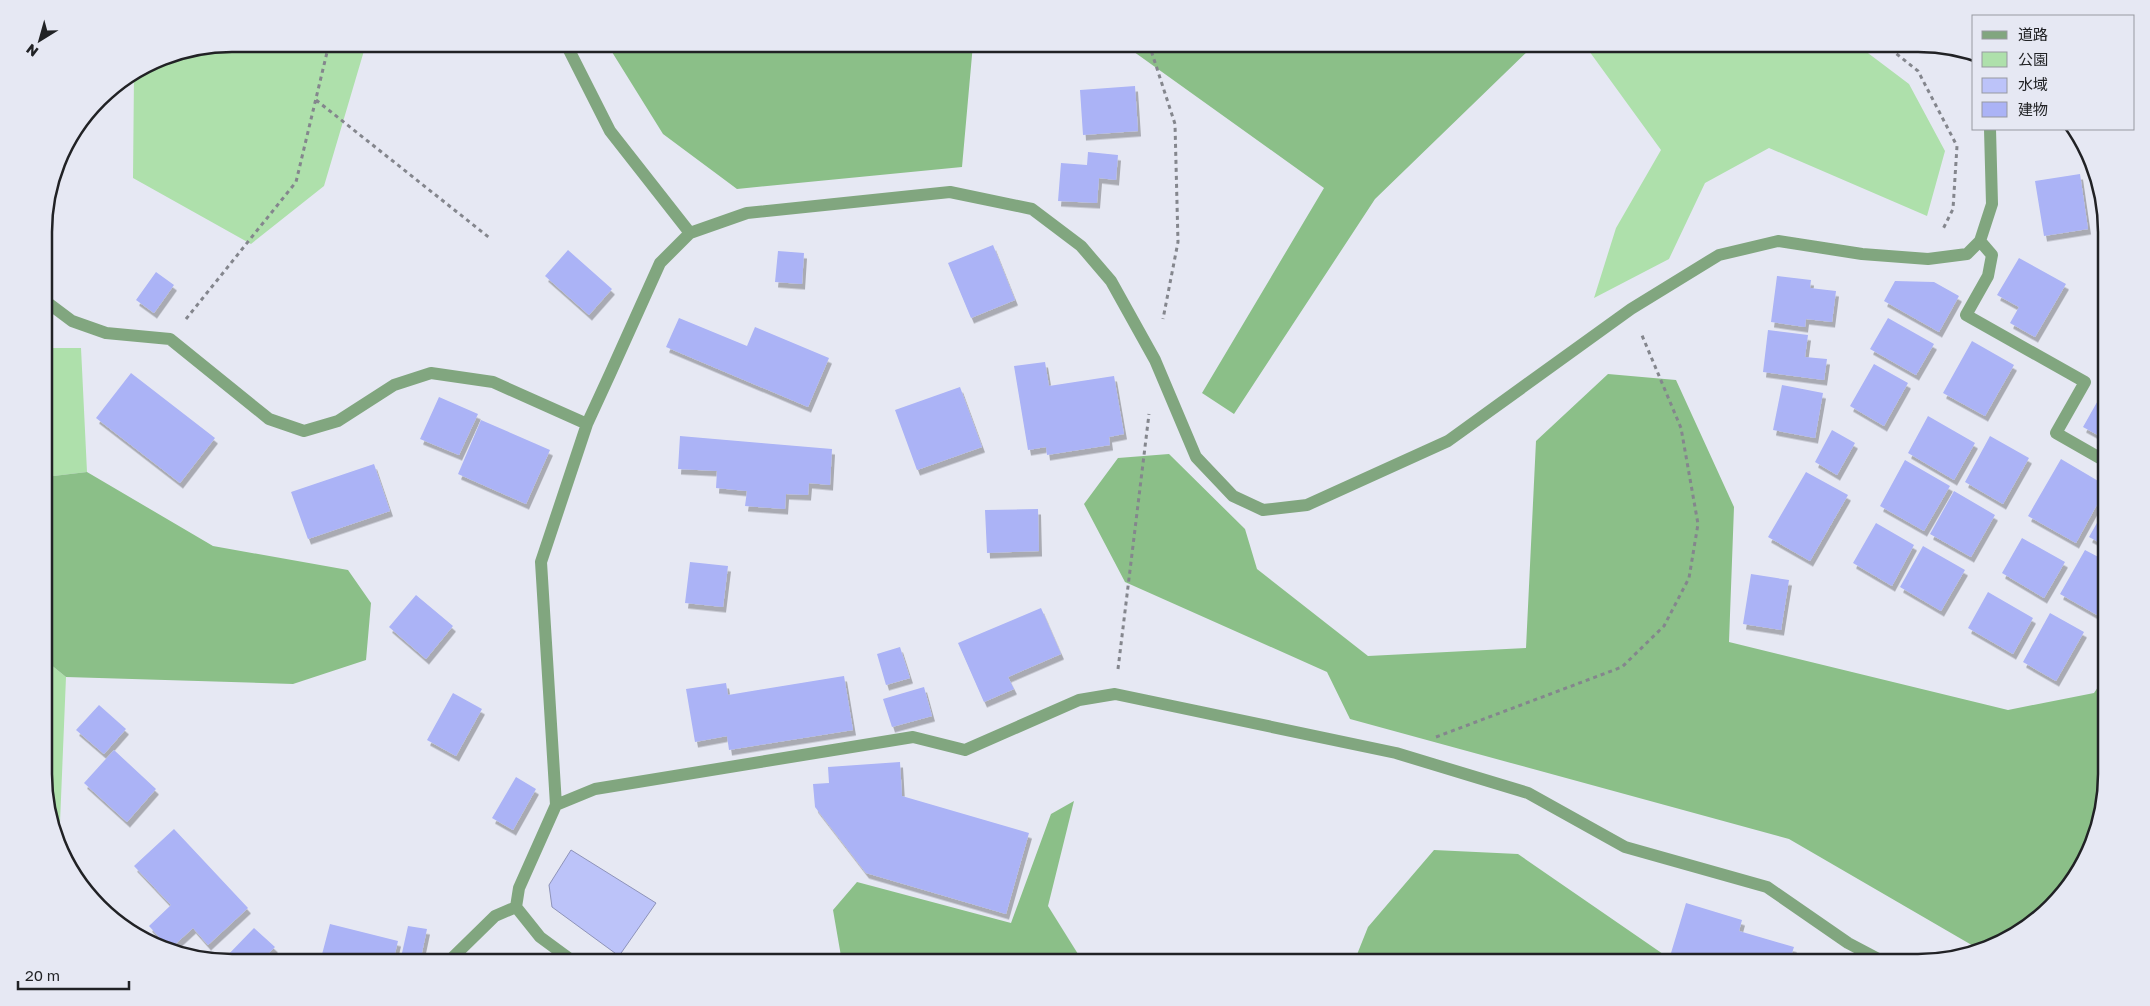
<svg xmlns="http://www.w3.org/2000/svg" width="2150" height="1006" font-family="'Golos Text','Noto Sans JP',sans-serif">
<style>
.green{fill:#aee0ab}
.forest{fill:#8bbf88}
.water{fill:#bcc3f9;stroke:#8e93b9}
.building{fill:#abb3f6;filter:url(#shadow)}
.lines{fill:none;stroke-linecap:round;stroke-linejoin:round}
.path{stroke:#84868d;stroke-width:3;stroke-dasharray:4 4;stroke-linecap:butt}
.minor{stroke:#81a67f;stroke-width:12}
.rim{fill:none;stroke:#212225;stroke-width:2.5}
</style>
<defs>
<filter id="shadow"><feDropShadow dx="3" dy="5.5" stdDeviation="0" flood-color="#0004"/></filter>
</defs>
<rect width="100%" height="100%" fill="#e6e8f3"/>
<path class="green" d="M233 44H366L324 186 251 244 133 178 134 75 161 58Z
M1584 44H1856L1909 84 1945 151 1927 216 1769 148 1705 183 1669 259 1594 298 1616 228 1661 150Z
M44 348H81L87 472 45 477Z
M45 660 66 677 59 847 45 798Z"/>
<path class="forest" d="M607 44H973L962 167 737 189 663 134Z
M1123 44H1535L1375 199 1234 414 1202 393 1324 188Z
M1608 374 1676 380 1734 507 1729 642 2008 710 2094 693 2106 675V774L2092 846 2067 889 2023 930 1982 951 1789 839 1350 719 1327 672 1125 582 1084 504 1118 458 1169 454 1245 529 1257 569 1368 656 1526 648 1536 441Z
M87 472 213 546 348 570 371 603 366 660 293 684 66 677 45 660V477Z
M1074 801 1048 906 1083 962H842L833 910 857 882 1011 923 1051 814Z
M1434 850 1518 854 1663 954 1680 962H1354L1368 927Z"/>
<path class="water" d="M571 850 656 903 619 956 552 907 549 885Z"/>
<path class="building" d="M1135 86 1138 131 1083 135 1080 90Z
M1088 152 1118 155 1116 180 1099 178 1097 203 1058 201 1061 163 1087 165Z
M2080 174 2088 229 2044 236 2035 181Z
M993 245 1015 300 971 318 948 263Z
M568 250 612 289 589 315 545 276Z
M778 251 804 253 802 284 775 282Z
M2019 258 2066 284 2035 337 2010 323 2019 307 1997 295Z
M156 272 174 285 154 313 136 300Z
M1777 276 1811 280 1810 288 1836 291 1832 322 1806 319 1805 327 1771 322Z
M1895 281 1934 282 1959 296 1939 332 1884 301Z
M679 318 747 346 755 327 829 358 808 407 666 347Z
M1888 318 1934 344 1916 375 1870 349Z
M1768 330 1808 335 1805 357 1827 359 1824 380 1763 372Z
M1972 341 2014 365 1985 416 1943 393Z
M1045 362 1049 386 1114 376 1124 434 1109 437 1110 445 1047 455 1046 447 1028 450 1014 366Z
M1874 364 1908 383 1884 426 1850 406Z
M131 373 215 438 180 483 96 418Z
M1782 385 1823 393 1815 438 1773 430Z
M960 387 982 447 917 470 895 410Z
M2105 388V439L2083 427Z
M439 397 478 414 459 455 420 439Z
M1928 416 1975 443 1954 480 1908 453Z
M481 420 550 450 526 504 458 474Z
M1832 430 1855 443 1837 475 1815 462Z
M680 436 832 449 830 485 809 483 808 495 786 494 785 509 745 506 747 491 716 488 717 471 678 469Z
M1990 436 2029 458 2003 504 1965 482Z
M2061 459 2105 485V490L2076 543 2028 516Z
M1905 460 1950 486 1924 531 1880 506Z
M374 464 390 511 308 539 291 492Z
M1806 472 1848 495 1810 561 1768 537Z
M1954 491 1995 515 1971 557 1930 534Z
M2106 507V546L2089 537Z
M1038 509 1039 551 987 553 985 510Z
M1876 523 1914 545 1892 586 1853 563Z
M2022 538 2065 562 2044 598 2002 573Z
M1923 546 1965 570 1941 611 1900 587Z
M2085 550 2106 561V599L2097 615 2060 594Z
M690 562 728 566 723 607 685 603Z
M1751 574 1789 580 1781 630 1743 624Z
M1988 592 2033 618 2013 654 1968 628Z
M416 595 453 626 426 659 389 627Z
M1041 608 1061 654 1008 677 1014 689 984 702 958 643Z
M2050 613 2084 632 2056 681 2023 662Z
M900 647 910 678 886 685 877 654Z
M844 676 853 730 729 750 727 736 695 742 686 689 726 683 728 695Z
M924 687 932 716 892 727 883 699Z
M453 693 482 709 456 756 427 740Z
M99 705 126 729 104 754 76 730Z
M114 750 156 789 127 822 84 783Z
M900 762 902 796 1029 833 1006 914 866 873 815 807 813 784 829 783 828 767Z
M516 777 536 789 513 830 492 818Z
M174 829 248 908 208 945 193 928 170 949 149 926 171 905 134 866Z
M1686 903 1742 920 1739 931 1794 947 1789 962H1702L1671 953Z
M330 924 398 941 393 962H320Z
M408 926 427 929 420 962H400Z
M254 928 275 947 260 962 223 960Z"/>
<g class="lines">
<path class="path" d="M1149 44 1175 124 1178 242 1163 319
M1884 44 1918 71 1957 146 1953 209 1942 231
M316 100 491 239
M186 319 296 182 329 44
M1118 669 1149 414
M1436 737 1622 667 1664 626 1689 578 1698 524 1681 428 1641 333"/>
<path class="minor" d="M566 44 610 131 690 233
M1980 241 1992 255 1988 276 1966 315 2085 382 2056 433 2105 461
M44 300 72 321 106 333 170 339 269 419 304 431 338 421 394 385 431 373 493 382 587 424
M556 805 595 789 913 737 965 750 1079 700 1115 694 1396 753 1528 793 1625 847 1767 887 1848 943 1884 962
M448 962 495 916 516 907
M574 962 540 937 516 907 519 888 556 805 541 562 587 424 610 374 660 263 690 233 747 213 950 192 1032 209 1081 246 1111 281 1155 360 1196 457 1233 496 1263 510 1307 505 1448 441 1631 309 1719 255 1778 241 1862 254 1928 259 1967 254 1980 241 1992 204 1990 129"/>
</g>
<path d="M0 0H2150V1006H0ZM232 52H1918A180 180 0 0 1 2098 232V774A180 180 0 0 1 1918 954H232A180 180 0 0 1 52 774V232A180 180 0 0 1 232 52Z" fill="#e6e8f3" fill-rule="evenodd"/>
<path class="rim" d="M232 52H1918A180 180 0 0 1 2098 232V774A180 180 0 0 1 1918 954H232A180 180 0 0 1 52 774V232A180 180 0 0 1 232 52Z"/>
<rect x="1972" y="15" width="162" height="115" fill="#e6e8f3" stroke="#9799a1"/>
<rect x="1982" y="31" width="25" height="8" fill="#81a67f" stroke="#9799a1"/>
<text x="2018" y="40" font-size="15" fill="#212225">道路</text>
<rect x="1982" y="52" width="25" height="15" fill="#aee0ab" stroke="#9799a1"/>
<text x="2018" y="65" font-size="15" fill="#212225">公園</text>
<rect x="1982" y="78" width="25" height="15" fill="#bcc3f9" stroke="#9799a1"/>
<text x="2018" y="90" font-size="15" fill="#212225">水域</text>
<rect x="1982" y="102" width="25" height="15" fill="#abb3f6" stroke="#9799a1"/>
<text x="2018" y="115" font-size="15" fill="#212225">建物</text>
<g transform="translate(40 40) rotate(217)" stroke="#e6e8f3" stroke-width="4" paint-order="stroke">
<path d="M0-4L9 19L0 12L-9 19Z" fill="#212225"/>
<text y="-8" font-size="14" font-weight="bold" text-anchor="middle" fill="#212225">N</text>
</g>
<path d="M18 981v8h111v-8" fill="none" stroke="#212225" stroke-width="2.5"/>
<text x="25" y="981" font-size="15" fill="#212225" stroke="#e6e8f3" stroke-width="4" paint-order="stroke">20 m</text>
</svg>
